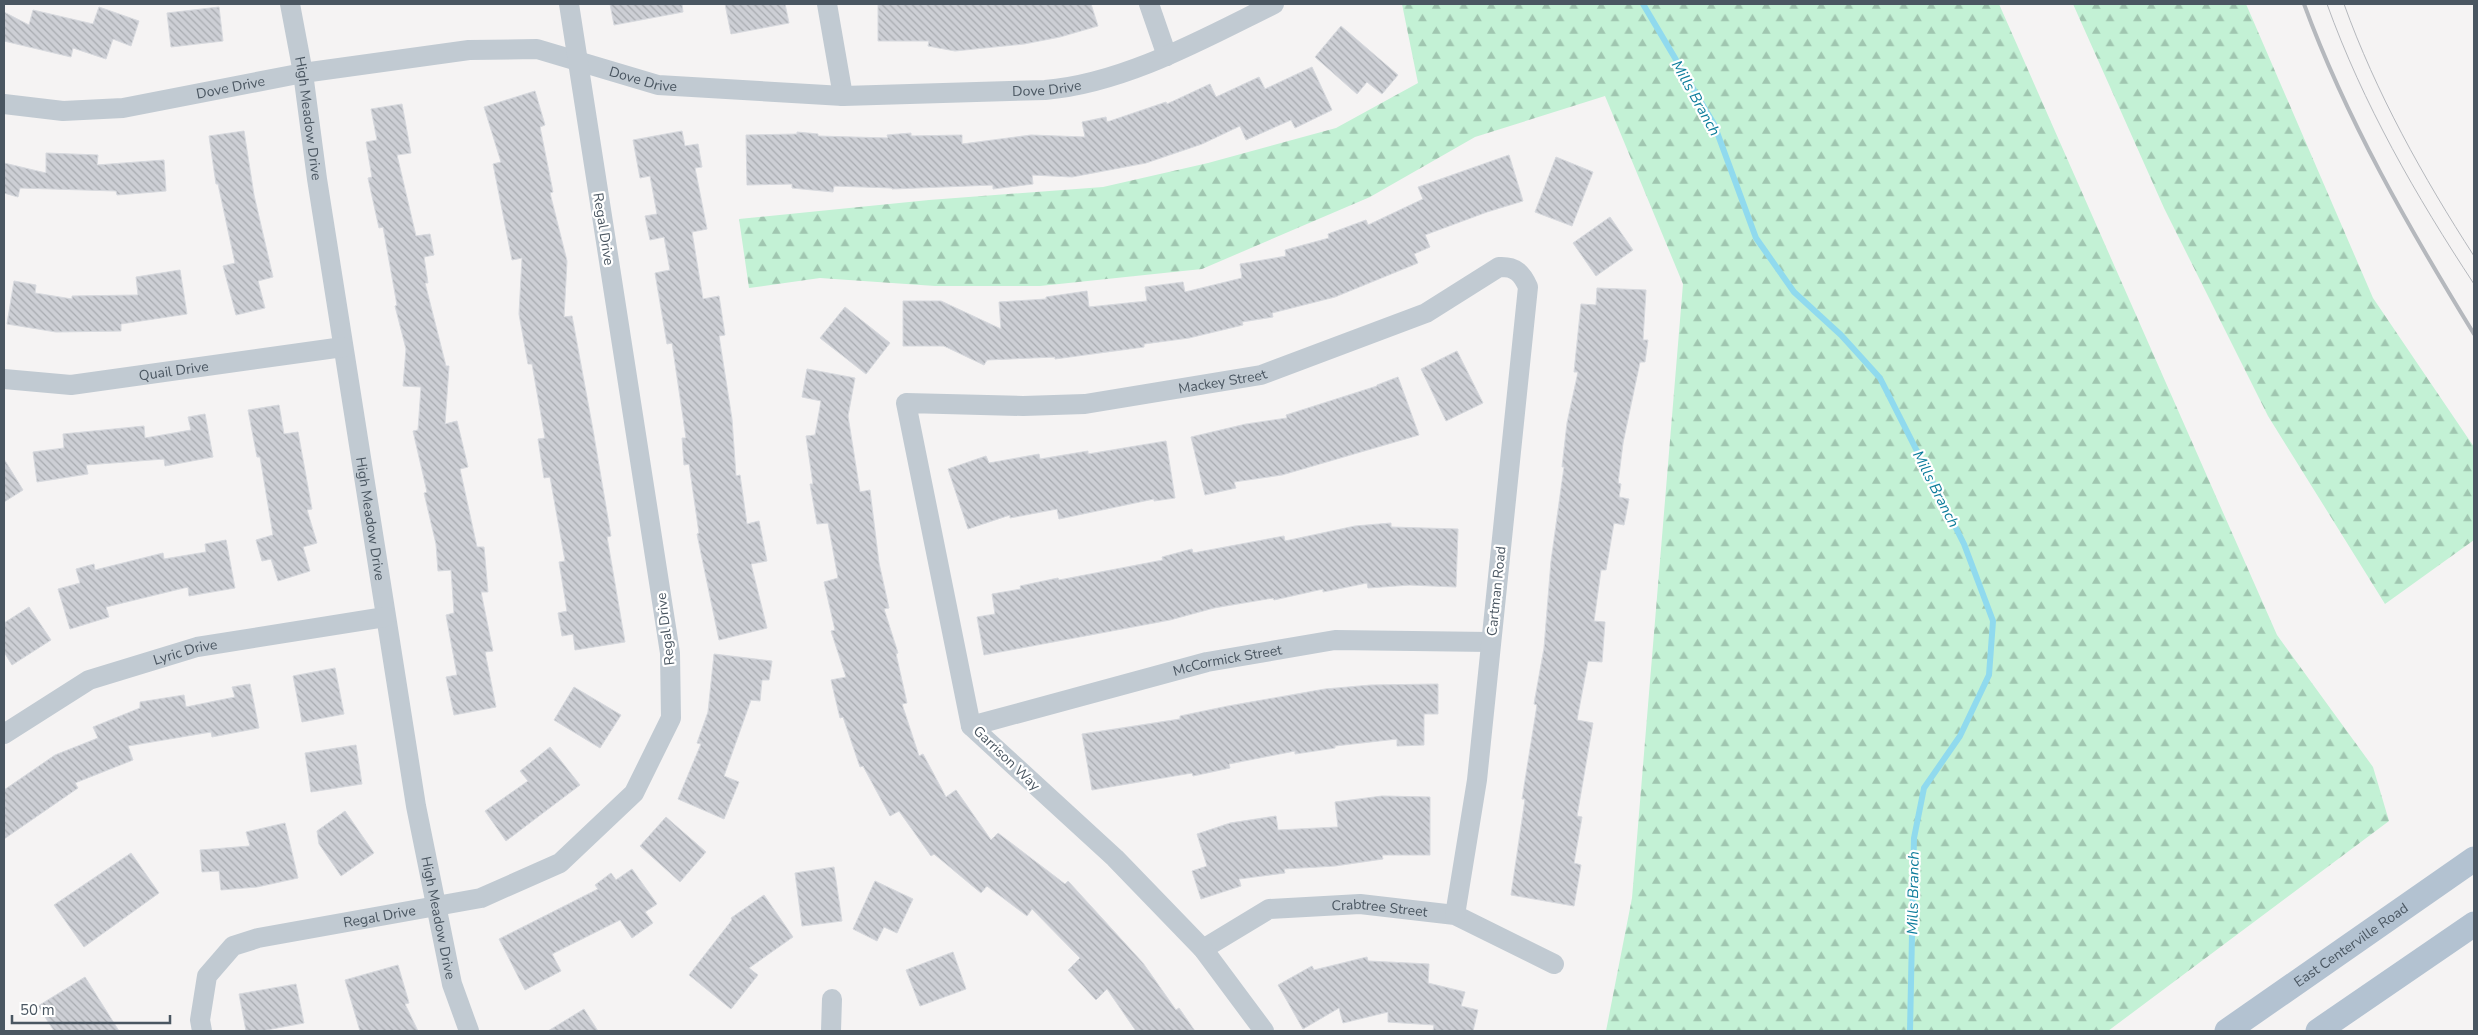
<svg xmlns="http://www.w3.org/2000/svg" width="2478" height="1035" font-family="'Nunito Sans',sans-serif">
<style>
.forest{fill:url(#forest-firs)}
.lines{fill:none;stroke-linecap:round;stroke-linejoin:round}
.stream{stroke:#90daee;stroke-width:6}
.building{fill:url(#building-back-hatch);stroke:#d7d9de}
.minor{stroke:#c1cad2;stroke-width:20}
.major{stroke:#b3c2d1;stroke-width:25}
.tram{stroke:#b5b8bd;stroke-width:1}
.rail{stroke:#b5b8bd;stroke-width:4}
.labels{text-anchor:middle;stroke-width:4.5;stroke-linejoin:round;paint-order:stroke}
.street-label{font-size:14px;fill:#4a5661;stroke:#fff}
.water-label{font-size:15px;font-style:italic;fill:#0c7c9b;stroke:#fff}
</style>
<defs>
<pattern id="forest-firs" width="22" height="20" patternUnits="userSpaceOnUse" patternTransform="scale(1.25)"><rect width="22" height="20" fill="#c3f1d5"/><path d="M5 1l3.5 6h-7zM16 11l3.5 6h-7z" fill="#a0c6b0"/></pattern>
<pattern id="building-back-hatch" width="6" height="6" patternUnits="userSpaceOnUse" patternTransform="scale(1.25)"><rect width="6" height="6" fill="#cdcfd5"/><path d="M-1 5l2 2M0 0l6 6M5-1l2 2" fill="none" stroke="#a8abb0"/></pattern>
</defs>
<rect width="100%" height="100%" fill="#f5f3f3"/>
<path class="forest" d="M1402 4H1999L2277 635 2373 767 2389 821 2108 1031H1606L1632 898 1683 284 1605 96 1475 137 1370 197 1202 269 1040 286H935L820 278 749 288 739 219 929 200 1103 187 1208 163 1336 128 1418 83Z
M2073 4H2246L2373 298 2474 447V540L2385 604 2268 416 2164 208Z"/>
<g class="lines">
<path class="stream" d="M1643 4 1714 124 1756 238 1794 292 1841 335 1880 378 1964 544 1993 621 1989 675 1960 736 1924 788 1914 838 1910 1031"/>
</g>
<path class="building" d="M610 4H682L683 12 614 25Z
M725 4H785L789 23 731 34Z
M878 4H1091L1098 26 1060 37 1024 44 955 51 928 46 929 41H878Z
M99 7 139 21 131 46 113 39 106 59 73 48 71 57 4 41V12L29 25 33 10 93 24Z
M219 7 223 41 171 47 167 13Z
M1341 26 1398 75 1382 94 1367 82 1357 94 1315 57Z
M1312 67 1332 110 1295 128 1291 120 1246 140 1240 126 1202 144 1146 163 1072 177 1032 175 1033 184 993 189V185L892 189V188L834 186 833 192 792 188V184L747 185 746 135 797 134V132L818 134V136L888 138 887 135 911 133V136L962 135V144L1031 135 1085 137 1082 122 1106 117 1107 122 1166 102 1167 104 1210 84 1216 97 1259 77 1265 89Z
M535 91 545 125 540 127 553 192 550 193 567 261 564 317 572 316 593 430 611 536 607 537 625 642 575 650 573 634 562 636 558 613 567 611 559 562 565 561 550 477 544 478 538 439 545 438 532 364H528L519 314 522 258 512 260 493 164 501 162 484 107Z
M402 104 411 153 397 155 416 236 430 234 434 255 424 257 428 283H425L446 366H449L445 424 457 421 468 467 460 469 477 547H484L488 592H481L493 651 485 652 496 707 454 715 446 677 457 675 446 615 454 613 451 570 438 571 436 544 424 493 427 492 413 431 418 430 421 387 403 386 406 349 395 306 397 305 383 227 379 228 368 178 372 177 366 142 377 140 371 109Z
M244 131 254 195 273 277 258 281 265 308 236 315 223 266 235 263 218 184H216L209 136Z
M682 131 685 146 698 144 702 167 695 168 707 229 692 232 703 299 719 296 725 335 719 336 732 419 736 476 740 475 747 524 759 521 767 561 751 564 767 628 719 640 697 534 699 533 689 464 684 465 682 438H686L672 343 667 344 655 273 670 270 664 237 650 240 645 216 657 214 650 176 640 178 633 140Z
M46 153 98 155 97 165 164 160 166 191 117 195 116 191 20 188 18 197 4 193V163L46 173Z
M1509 155 1523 201 1487 212 1425 235 1430 247 1414 254 1418 263 1335 297 1272 313 1273 317 1242 322 1243 325 1189 338 1144 344V347L1055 359V357L987 360 984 365 944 346H903V301H941L1001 329 999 302 1046 299V297L1087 291 1089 307 1147 301 1145 287 1183 282 1185 292 1242 278 1240 264 1286 256 1285 250 1329 238 1328 234 1366 220 1368 225 1423 199 1418 187Z
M1556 157 1593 172 1572 226 1535 212Z
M1610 217 1633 250 1596 276 1573 243Z
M180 270 187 314 121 324V331L56 332 7 324 14 281 36 285 35 293 72 299V296L138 295 136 277Z
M1597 288 1646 290 1643 340H1648L1645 362H1640L1623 443 1618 483 1621 484 1619 497 1629 499 1624 525 1614 523 1606 570H1601L1594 621 1605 622 1602 662 1588 661 1577 720 1593 723 1577 816 1582 817 1574 863 1581 865 1574 906 1511 895 1525 799H1522L1537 705 1534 704 1544 648 1551 561 1564 467H1562L1567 423 1578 372H1574L1581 304 1596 305Z
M845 307 890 343 866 374 820 338Z
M1457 351 1483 403 1446 421 1421 369Z
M807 369 855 378 848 416 860 492 870 490 879 563 889 608 884 609 898 653 896 654 907 703 902 704 919 756 923 754 946 797 956 790 991 840 998 833 1065 884 1068 881 1143 963 1176 1010 1179 1008 1195 1031H1136L1107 989 1096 1000 1068 970 1080 958 1032 909 1027 916 987 886 981 893 934 854 931 856 899 811 890 816 863 766 860 767 843 717 840 718 831 680 846 677 831 631 835 630 824 582 838 578 828 523 817 524 810 484H813L806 436 815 435 821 401 802 397Z
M1398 377 1419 435 1282 475 1234 482 1236 488 1205 495 1191 437 1246 424 1287 418 1286 415 1377 386V385Z
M279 405 284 434 298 432 312 509 307 510 317 543 303 547 310 571 278 581 271 559 262 561 256 540 273 535 260 457H257L248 410Z
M205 414 213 457 165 466 164 459 86 465 88 474 37 482 33 452 64 448 63 434 144 426 145 438 191 430 188 417Z
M1166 441 1175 498 1154 501V499L1059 519 1057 509 1010 518V515L968 529 948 469 986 456 989 463 1039 454 1040 459 1088 451V454Z
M4 459 23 490 4 502Z
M1391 523V527L1458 529 1456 587 1410 585 1368 588 1367 583 1323 592V589L1274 600 1273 598 1214 608 1170 620 984 655 977 617 995 614 992 594 1021 589 1020 586 1058 578 1059 580 1163 560 1162 557 1192 549 1193 553 1284 536 1285 541 1355 526Z
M226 540 235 588 189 596 188 587 106 607 109 617 70 629 58 589 80 583 76 569 94 564 95 570 163 553 164 559 206 552 205 544Z
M29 607 51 640 12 665 4 652V623Z
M714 654 772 661 769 680H762L760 701 751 700 724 776 739 782 724 819 678 799 701 744 697 743 708 712Z
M335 668 344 714 302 722 293 676Z
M250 684 259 728 212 737 211 732 128 746 133 760 75 783 78 788 4 839V790L55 755 98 738 93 727 140 708V702L184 695 186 707 235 697 232 687Z
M1438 684V714H1424V745L1397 746V739L1335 746V748L1295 754V751L1229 764 1230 768 1193 776 1192 773 1092 790 1082 734 1180 719V716L1228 706 1325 689 1371 685Z
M574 687 621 715 600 748 554 720Z
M356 745 362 784 311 792 305 753Z
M550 747 580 785 506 841 485 811 528 781 520 771Z
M1382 796 1430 797V855H1382L1383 859 1335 866 1284 869 1285 873 1239 879 1241 886 1201 899 1192 871 1207 866 1197 834 1230 823 1276 816 1278 830 1338 827 1335 802Z
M345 811 374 853 341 876 319 844 317 831Z
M666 817 706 852 680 882 640 846Z
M285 823 298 878 257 887 221 890 219 871 202 872 200 850 250 846 246 832Z
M131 853 159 893 84 947 54 905Z
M834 867 842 921 802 926 795 873Z
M632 869 657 904 645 912 653 923 632 938 620 920 552 954 561 971 525 990 499 939 598 889 595 885 611 873 616 880Z
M875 881 913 899 897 933 884 927 877 941 853 929Z
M764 895 793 937 749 968 758 975 731 1009 689 975 732 920 731 918Z
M953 952 966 989 920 1006 906 970Z
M1367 957 1368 961 1429 964 1428 983 1465 992 1461 1006 1478 1010 1473 1031H1433L1434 1025 1388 1022V1012L1343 1023 1339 1008 1303 1029 1278 985 1312 966 1314 970Z
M398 965 409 1003 405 1004 418 1031H360L345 980Z
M85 977 119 1031H54L38 1006Z
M296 984 304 1023 261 1031H246L239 994Z
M584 1009 598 1031H548Z"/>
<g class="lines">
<g class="minor">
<path id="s1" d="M290 4 303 73 317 179 416 806 452 984 469 1031"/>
<path d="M827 4 843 96"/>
<path d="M1149 4 1167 56"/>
<path id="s2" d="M4 104 63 111 123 108 303 73 469 50 537 49 658 85 843 96 1045 90C1125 83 1203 39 1274 4"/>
<path id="s3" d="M4 379 71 385 343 347"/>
<path id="s4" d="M971 726 1207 662 1335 640 1490 642"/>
<path id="s5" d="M4 734 89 680 197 647 385 617"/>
<path id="s6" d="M1203 949 1269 909 1360 904 1455 915 1554 964"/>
<path id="s7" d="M202 1031 200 1020 207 976 233 946 258 938 481 898 560 863 634 793 671 718 670 653 569 4"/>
<path d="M831 1031 832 999"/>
<path id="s8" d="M1264 1031 1203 949 1115 858 971 726 906 403 1023 406 1085 404 1261 375 1426 313 1499 267C1515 266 1522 273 1528 287L1477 780 1455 915"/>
</g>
<g class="major">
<path id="s9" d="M2227 1031 2474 859"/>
<path d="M2318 1031 2474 924"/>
</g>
<path class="tram" d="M2327 4C2363 104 2416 196 2474 284
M2344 4C2376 93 2423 177 2474 256"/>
<path class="rail" d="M2304 4C2347 121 2409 228 2474 334"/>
</g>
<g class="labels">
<g class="street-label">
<text dy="5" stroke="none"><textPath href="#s2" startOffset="649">Dove Drive</textPath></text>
<text dy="5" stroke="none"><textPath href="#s2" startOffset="229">Dove Drive</textPath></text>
<text dy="5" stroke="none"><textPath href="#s2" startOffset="1054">Dove Drive</textPath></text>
<text dy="5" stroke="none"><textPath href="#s1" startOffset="116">High Meadow Drive</textPath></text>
<text transform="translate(604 229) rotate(81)" y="5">Regal Drive</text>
<text dy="5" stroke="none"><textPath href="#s3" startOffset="171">Quail Drive</textPath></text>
<text dy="5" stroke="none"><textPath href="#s8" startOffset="1072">Mackey Street</textPath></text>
<text dy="5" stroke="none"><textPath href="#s1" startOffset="521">High Meadow Drive</textPath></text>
<text transform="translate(1496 591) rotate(-84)" y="5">Cartman Road</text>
<text transform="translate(665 629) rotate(-97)" y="5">Regal Drive</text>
<text dy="5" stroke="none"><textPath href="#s5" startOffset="201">Lyric Drive</textPath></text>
<text dy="5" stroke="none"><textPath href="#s4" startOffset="265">McCormick Street</textPath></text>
<text transform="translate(1007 758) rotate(44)" y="5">Garrison Way</text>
<text dy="5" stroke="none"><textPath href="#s6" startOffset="188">Crabtree Street</textPath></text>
<text dy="5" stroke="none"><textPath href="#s7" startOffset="245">Regal Drive</textPath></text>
<text dy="5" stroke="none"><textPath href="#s1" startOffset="926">High Meadow Drive</textPath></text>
<text dy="5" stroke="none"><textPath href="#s9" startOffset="151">East Centerville Road</textPath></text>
</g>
<g class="water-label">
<text transform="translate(1696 98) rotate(61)" y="5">Mills Branch</text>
<text transform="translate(1936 489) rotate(63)" y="5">Mills Branch</text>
<text transform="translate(1913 893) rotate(-89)" y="5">Mills Branch</text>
</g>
</g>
<rect width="2478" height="1035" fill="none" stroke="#4a5661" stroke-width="10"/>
<path d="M12 1015v8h158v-8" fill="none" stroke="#4a5661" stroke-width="2.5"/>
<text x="20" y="1015" font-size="15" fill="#4a5661" stroke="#ffffff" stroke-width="4" paint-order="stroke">50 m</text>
</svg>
